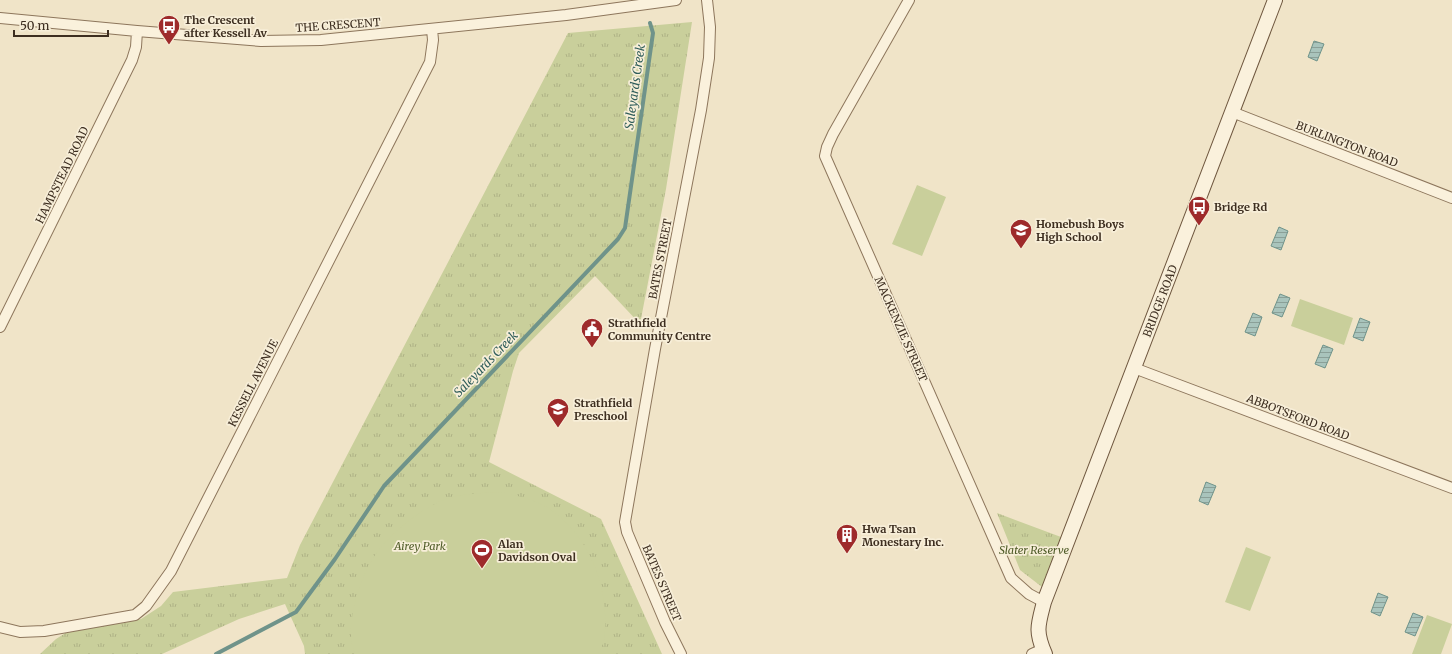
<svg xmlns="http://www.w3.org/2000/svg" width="1452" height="654" font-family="Merriweather,serif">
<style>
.park{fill:url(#park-tufts)}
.pitch{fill:#c9cf9b}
.water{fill:url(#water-rules);stroke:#6f938a}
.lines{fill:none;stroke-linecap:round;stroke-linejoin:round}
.stream{stroke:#6f938a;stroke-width:4}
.street-casing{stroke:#8d765c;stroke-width:12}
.secondary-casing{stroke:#6f573f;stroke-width:16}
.street{stroke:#faf1dc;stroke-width:10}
.secondary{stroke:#faf1dc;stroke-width:14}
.labels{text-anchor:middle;stroke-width:3.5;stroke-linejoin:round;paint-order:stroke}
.poi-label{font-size:11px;font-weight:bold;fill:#3d2e20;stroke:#f7eed8;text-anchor:start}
.street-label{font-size:11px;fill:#3d2e20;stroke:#f7eed8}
.park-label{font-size:11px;font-style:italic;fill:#4d5a26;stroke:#f7eed8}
.water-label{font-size:12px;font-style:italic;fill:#2f5d5a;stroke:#f7eed8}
</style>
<defs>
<pattern id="park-tufts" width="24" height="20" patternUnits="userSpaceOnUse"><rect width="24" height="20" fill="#c9cf9b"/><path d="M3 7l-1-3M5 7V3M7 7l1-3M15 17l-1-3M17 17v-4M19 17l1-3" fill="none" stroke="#aeb285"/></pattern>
<pattern id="water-rules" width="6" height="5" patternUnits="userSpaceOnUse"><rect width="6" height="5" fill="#a9c4bc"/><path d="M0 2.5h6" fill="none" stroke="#8ba098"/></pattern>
</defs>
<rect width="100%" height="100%" fill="#f0e4c8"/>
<path class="park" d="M692 22 666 189 640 324 595 276 519 353 513 371 489 462 601 519 662 654H305L304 646 285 604 239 619 162 654H40L56 639 67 632 81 629 117 624 141 619 161 606 173 592 287 578 300 545 568 33Z
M997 513 1061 537 1042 587 1020 570Z"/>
<path class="pitch" d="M917 185 946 197 922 256 892 244Z
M1300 299 1353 318 1344 345 1291 326Z
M501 492C517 496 534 499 548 508 590 534 611 592 604 640 603 645 600 650 598 654H355C353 648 351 642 351 636 350 612 361 575 375 555 389 535 419 510 441 501 459 493 481 493 501 492Z
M1246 547 1271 557 1250 611 1225 602Z
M1427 615 1452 624 1441 654H1412Z"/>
<path class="water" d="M1314 41 1324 44 1317 61 1308 57Z
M1279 227 1288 231 1281 250 1271 246Z
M1280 294 1290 298 1282 317 1272 313Z
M1253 313 1262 317 1255 336 1245 332Z
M1360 318 1370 322 1363 341 1353 337Z
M1323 345 1333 349 1325 368 1315 364Z
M1206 482 1216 486 1208 505 1199 501Z
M1378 593 1388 597 1380 616 1371 612Z
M1413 613 1423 617 1415 636 1405 632Z"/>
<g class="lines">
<path class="stream" d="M216 654 296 612 335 559 384 486 618 239 625 228 653 33 650 23"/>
<g class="street-casing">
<path id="street" d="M909 0 833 134 827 147 825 156 1011 578 1029 594 1044 602
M0 18 137 31 261 41 321 40 566 15 676 0
M1232 112 1452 198
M0 327 132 60 136 47 137 31
M1134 368 1452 488
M0 627 20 632 44 631 135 615 146 606 171 571 430 62 433 40 432 29
M681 654 665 622 627 532 625 522 655 349 701 110 709 58 710 27 707 0
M1032 654 1043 649"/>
</g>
<g class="secondary-casing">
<path id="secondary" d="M1045 654C1035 631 1038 625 1044 602L1275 0"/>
</g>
<use href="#street" class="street"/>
<use href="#secondary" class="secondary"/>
</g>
<defs>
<g id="bus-pin" transform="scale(1.15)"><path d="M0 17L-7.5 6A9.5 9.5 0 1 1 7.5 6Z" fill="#9e2a2b" stroke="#f7eed8"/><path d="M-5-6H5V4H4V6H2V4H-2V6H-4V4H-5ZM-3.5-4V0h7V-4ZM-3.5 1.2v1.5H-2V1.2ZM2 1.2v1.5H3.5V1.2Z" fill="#fff"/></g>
<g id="school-pin" transform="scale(1.15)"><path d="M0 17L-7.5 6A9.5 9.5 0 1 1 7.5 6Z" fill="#9e2a2b" stroke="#f7eed8"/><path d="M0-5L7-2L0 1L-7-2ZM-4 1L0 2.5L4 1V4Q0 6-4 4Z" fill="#fff"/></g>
<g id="civic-pin" transform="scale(1.15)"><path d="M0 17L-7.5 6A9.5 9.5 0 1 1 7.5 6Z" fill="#9e2a2b" stroke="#f7eed8"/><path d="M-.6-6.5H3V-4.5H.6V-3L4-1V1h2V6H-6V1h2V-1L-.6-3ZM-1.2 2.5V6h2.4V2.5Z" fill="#fff"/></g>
<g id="building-pin" transform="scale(1.15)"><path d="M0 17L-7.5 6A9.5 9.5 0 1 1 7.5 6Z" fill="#9e2a2b" stroke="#f7eed8"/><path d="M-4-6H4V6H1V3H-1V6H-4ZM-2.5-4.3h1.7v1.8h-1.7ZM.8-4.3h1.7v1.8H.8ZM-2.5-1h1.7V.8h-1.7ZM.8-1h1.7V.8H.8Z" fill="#fff"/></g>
<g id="stadium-pin" transform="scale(1.15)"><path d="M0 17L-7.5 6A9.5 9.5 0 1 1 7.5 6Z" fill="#9e2a2b" stroke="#f7eed8"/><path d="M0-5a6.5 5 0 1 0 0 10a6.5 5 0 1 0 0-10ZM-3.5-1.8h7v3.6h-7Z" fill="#fff"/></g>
</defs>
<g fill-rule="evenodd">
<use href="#bus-pin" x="169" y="26"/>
<use href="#bus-pin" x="1199" y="207"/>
<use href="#school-pin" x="1021" y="230"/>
<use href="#civic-pin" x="592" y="329"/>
<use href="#school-pin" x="558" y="409"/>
<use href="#building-pin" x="847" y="535"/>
<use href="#stadium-pin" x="482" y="550"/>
</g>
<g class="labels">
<g class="poi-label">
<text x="184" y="24">The Crescent<tspan x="184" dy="13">after Kessell Av</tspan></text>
<text x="1214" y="211">Bridge Rd</text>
<text x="1036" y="228">Homebush Boys<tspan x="1036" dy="13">High School</tspan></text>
<text x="608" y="327">Strathfield<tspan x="608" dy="13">Community Centre</tspan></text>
<text x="574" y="407">Strathfield<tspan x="574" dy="13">Preschool</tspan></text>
<text x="862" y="533">Hwa Tsan<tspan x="862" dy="13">Monestary Inc.</tspan></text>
<text x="498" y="548">Alan<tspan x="498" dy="13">Davidson Oval</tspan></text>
</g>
<g class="street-label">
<text transform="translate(338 25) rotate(-4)" y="4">THE CRESCENT</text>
<text transform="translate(1347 144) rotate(21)" y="4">BURLINGTON ROAD</text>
<text transform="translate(62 175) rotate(-64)" y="4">HAMPSTEAD ROAD</text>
<text transform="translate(660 259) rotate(-79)" y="4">BATES STREET</text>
<text transform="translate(1160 301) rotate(-69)" y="4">BRIDGE ROAD</text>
<text transform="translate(901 329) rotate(66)" y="4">MACKENZIE STREET</text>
<text transform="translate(253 383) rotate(-63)" y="4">KESSELL AVENUE</text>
<text transform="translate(1298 417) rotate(21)" y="4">ABBOTSFORD ROAD</text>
<text transform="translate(662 583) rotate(67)" y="4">BATES STREET</text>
</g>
<g class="park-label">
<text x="420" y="550">Airey Park</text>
<text x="1034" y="554">Slater Reserve</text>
</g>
<g class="water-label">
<text transform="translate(635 87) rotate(-82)" y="4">Saleyards Creek</text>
<text transform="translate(486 364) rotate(-46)" y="4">Saleyards Creek</text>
</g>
</g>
<path d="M14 30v6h94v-6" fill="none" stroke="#3d2e20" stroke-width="2"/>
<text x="20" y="30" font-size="12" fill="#3d2e20" stroke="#f7eed8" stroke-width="3" paint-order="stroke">50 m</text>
</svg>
